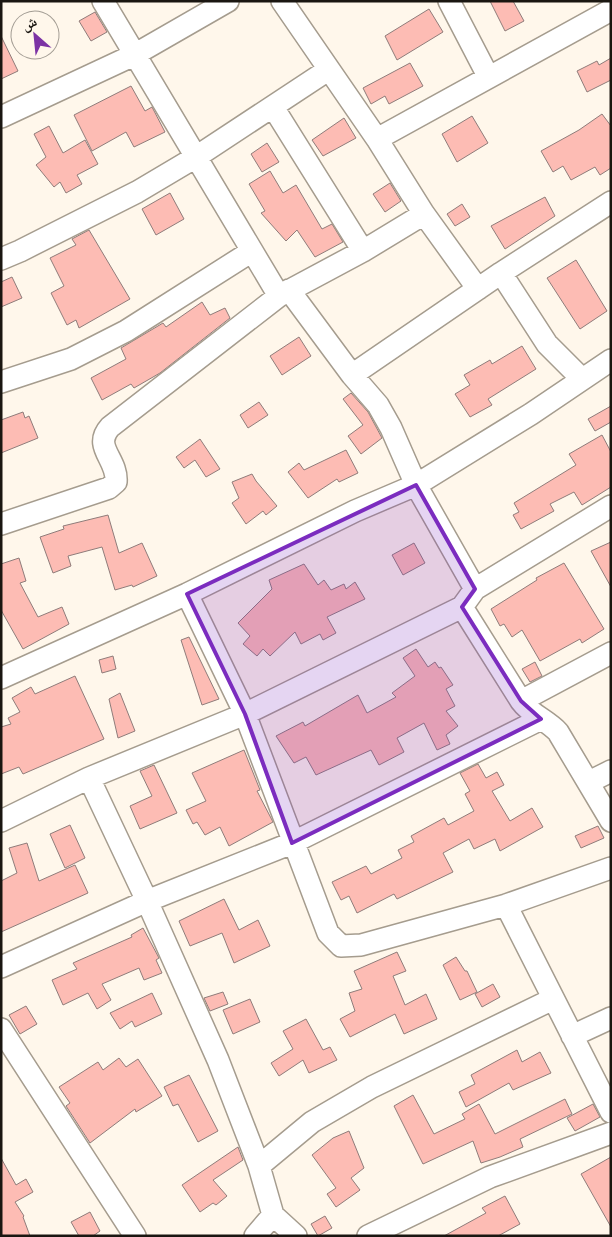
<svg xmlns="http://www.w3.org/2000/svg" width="612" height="1237" font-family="'Crimson Pro','Noto Naskh Arabic',serif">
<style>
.building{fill:#fdbcb4;stroke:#8f7c7a}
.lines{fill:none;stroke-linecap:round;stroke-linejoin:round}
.minor-casing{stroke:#a59c8e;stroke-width:24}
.minor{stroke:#fff;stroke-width:21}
.marked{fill:#7b2cbf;fill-opacity:0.2;stroke:#7b2cbf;stroke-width:4;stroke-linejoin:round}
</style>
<rect width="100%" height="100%" fill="#fff7eb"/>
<path class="building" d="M490 1H513L524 21 505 31Z
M429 9 443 32 397 60 385 36Z
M95 12 107 32 91 41 79 21Z
M1 36 18 71 1 79Z
M611 58V80L587 92 577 71 597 61 599 65Z
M410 63 423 86 389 104 385 96 371 104 363 88Z
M131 86 145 111 152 107 165 132 134 147 126 132 92 151 74 115Z
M602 114 611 126V168L600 175 595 167 571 180 563 166 553 172 541 151 579 130Z
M472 116 488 143 457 162 442 134Z
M344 118 356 138 323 156 312 140Z
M49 126 63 153 85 140 98 164 77 175 82 184 66 193 60 182 54 187 36 165 46 157 34 134Z
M267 143 279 162 262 172 251 154Z
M270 171 283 193 296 185 322 229 332 224 343 242 315 257 297 230 286 241 261 213 265 211 249 184Z
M390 183 401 201 385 212 373 194Z
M170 193 184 219 156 235 142 209Z
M545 197 555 216 505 249 491 226Z
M462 204 470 217 455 226 447 214Z
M89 230 130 299 79 328 76 320 67 325 51 293 64 286 50 258 76 245 72 239Z
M576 260 607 311 580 329 547 278Z
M12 277 22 298 1 307V282Z
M202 302 210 315 225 308 230 318 160 373 134 388 131 384 102 400 91 378 126 359 121 348 163 323 166 327Z
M299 337 311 356 282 375 270 356Z
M522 346 536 369 488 399 492 405 470 417 455 394 470 385 464 375 490 360 492 364Z
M351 393 368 412 382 438 361 454 348 436 363 425 343 399Z
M259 402 268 415 248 428 240 415Z
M611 406V422L595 431 588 419Z
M23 412 25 418 29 416 38 438 1 453V420Z
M602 435 611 452V487L582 505 574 492 550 504 554 511 521 529 513 515 519 512 514 503 576 465 569 454Z
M200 439 220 469 206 477 195 460 184 468 176 457Z
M346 450 358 473 339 482 337 479 308 498 288 472 299 463 304 470Z
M252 474 256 481 277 506 266 515 263 511 246 524 232 503 239 498 232 482Z
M108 515 119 553 142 543 157 576 133 587 132 585 115 590 102 547 68 556 71 566 53 573 40 537 64 529 63 526Z
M611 542V587L591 551Z
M414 543 425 563 403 575 392 555Z
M19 558 26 581 20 583 38 617 62 607 69 624 23 649 1 610V564Z
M564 563 604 629 582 643 580 639 540 661 522 630 512 637 504 624 500 626 491 609 537 580 536 578Z
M304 564 318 585 324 580 331 590 344 584 346 589 355 582 365 599 327 617 336 633 323 640 320 634 301 644 295 632 270 656 263 649 257 656 243 644 250 636 238 623 272 589 269 580Z
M189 637 219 699 202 705 181 640Z
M416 649 428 667 435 662 439 668 441 667 453 685 446 689 455 706 446 711 458 726 446 735 450 744 437 750 424 723 397 738 404 752 379 765 371 750 316 775 306 757 294 763 276 736 303 722 305 726 358 695 367 713 396 697 392 693 415 676 403 658Z
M113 656 116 669 102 673 99 660Z
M535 662 542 676 530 682 522 669Z
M75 676 104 739 23 774 19 767 1 774V727L11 724 8 718 20 712 12 698 31 687 35 694Z
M120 693 135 731 118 738 109 699Z
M244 750 260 790 257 791 273 822 229 846 220 827 205 835 197 822 193 824 186 810 206 801 192 773Z
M478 764 486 778 497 772 504 785 492 791 510 821 532 808 543 827 500 851 495 839 474 849 469 839 443 853 453 872 397 899 394 894 357 913 349 896 341 900 332 882 366 866 371 874 402 858 398 850 414 842 411 836 444 818 448 825 474 811 465 794 470 791 460 773Z
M154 765 177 813 140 829 130 806 152 796 140 771Z
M70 825 85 858 65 868 50 834Z
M598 826 604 838 581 848 575 836Z
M27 843 39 881 75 865 88 893 1 932V881L17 873 9 848Z
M224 899 239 930 258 920 270 946 234 963 222 933 190 946 179 921Z
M143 928 159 958 156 960 162 973 144 980 139 968 102 984 111 1000 97 1009 88 993 63 1005 52 980 77 969 73 963 132 937 131 935Z
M397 952 406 971 393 976 405 1005 426 994 437 1019 404 1034 395 1014 350 1037 340 1019 355 1011 349 993 362 989 354 971Z
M456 957 465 971H467L477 992 460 1000 443 965Z
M493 984 500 997 482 1007 475 994Z
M223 992 228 1004 210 1011 204 998Z
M152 993 162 1014 135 1027 132 1021 120 1029 110 1013Z
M250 999 260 1022 233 1034 223 1010Z
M26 1006 37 1024 20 1034 9 1015Z
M306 1019 323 1050 330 1047 337 1060 309 1073 303 1060 279 1076 271 1063 293 1049 283 1031Z
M517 1050 522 1062 540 1052 551 1073 513 1090 509 1083 466 1107 459 1092 475 1084 471 1075Z
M119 1058 126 1067 138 1059 162 1096 136 1112 135 1109 90 1143 66 1106 70 1103 59 1087 98 1062 103 1070Z
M189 1075 218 1131 198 1142 178 1104 173 1106 164 1087Z
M413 1095 434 1134 465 1119 462 1114 479 1104 495 1134 565 1099 572 1114 520 1139 523 1147 500 1157 481 1163 473 1141 423 1164 394 1106Z
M593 1104 600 1117 575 1131 567 1118Z
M349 1131 364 1168 351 1178 360 1190 336 1207 327 1194 336 1188 312 1155 333 1138Z
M238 1147 243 1160 213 1180 227 1196 216 1205 213 1203 200 1212 182 1185Z
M611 1157V1227L581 1174Z
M1 1158 16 1185 26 1179 33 1192 15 1202 24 1216 23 1217 30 1236H1Z
M505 1196 520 1224 498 1236H444L486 1213 482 1208Z
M90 1212 100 1231 93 1236H79L71 1222Z
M325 1216 332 1228 318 1236 311 1224Z"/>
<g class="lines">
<g class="minor-casing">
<path id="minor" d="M103 1 279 296
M282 1 377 139 424 214 478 289
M449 1 488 76
M273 107 363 251
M1 117 134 55 228 1
M377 139 611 10
M1 259 20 251 137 192 196 157 328 70
M501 273 547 344 582 379
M289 290 352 375 378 405 391 428 416 485 475 589
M352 375 501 273 611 202
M1 382 71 359 126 331 252 251
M1 524 109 488 116 482C118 459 92 447 110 427L279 296 363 251 424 214
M187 594 245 714 328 933 341 946 361 945 506 905 611 868
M462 607 521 701C531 715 547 720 558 732L611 821
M1 678 187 594 355 511 416 485 531 414 611 360
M521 701 611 653
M89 778 147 901 218 1060 259 1166 273 1215 296 1236
M589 782 611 771
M1 821 89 778 245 714 462 607 475 589 611 506
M506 905 611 1112
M1 967 147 901 292 843 541 719
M1 1029 135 1236
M572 1036 611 1018
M259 1166 312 1122 372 1087 553 999
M255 1236 273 1215
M368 1236 490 1177 611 1133"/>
</g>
<use href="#minor" class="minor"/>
</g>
<path class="marked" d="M416 485 475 589 462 607 521 701 541 719 292 843 245 714 187 594Z"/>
<rect width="612" height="1237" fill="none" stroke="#1a1611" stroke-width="5"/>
<g transform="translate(35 35) rotate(333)"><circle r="24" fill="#fff7eb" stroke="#a39d94"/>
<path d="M0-4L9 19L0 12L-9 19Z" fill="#7c33a5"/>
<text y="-8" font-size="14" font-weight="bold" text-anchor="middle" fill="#1a1611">ش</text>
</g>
</svg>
